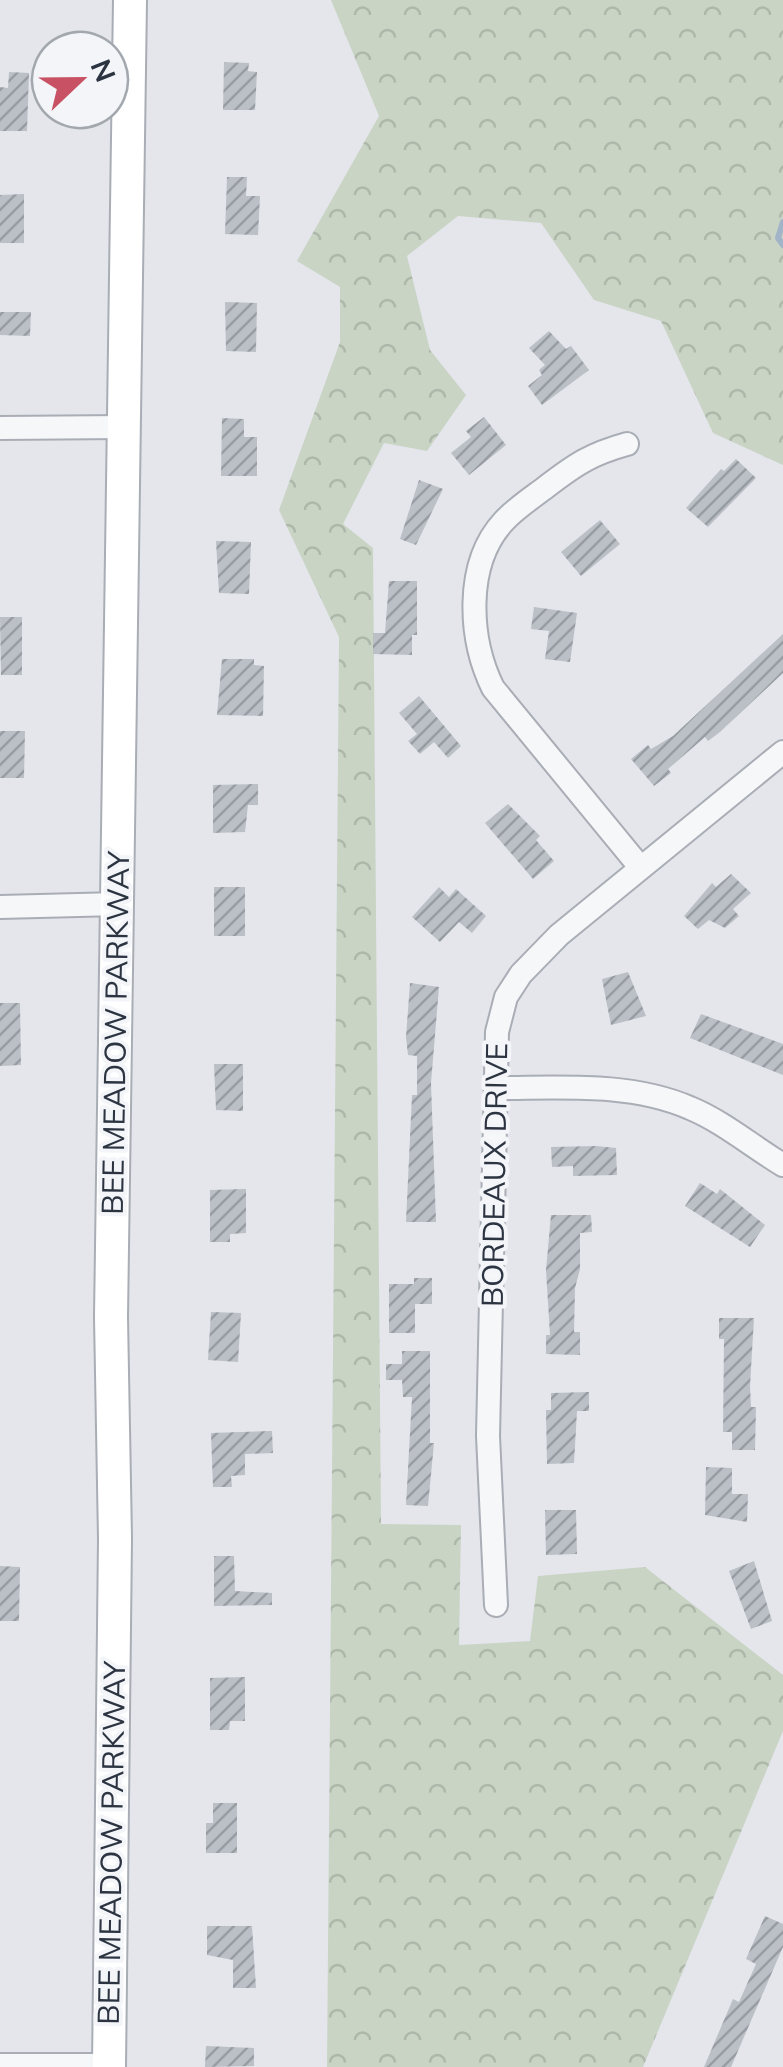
<svg xmlns="http://www.w3.org/2000/svg" width="783" height="2067" font-family="Mulish,sans-serif">
<style>
.forest{fill:url(#forest-crowns)}
.lines{fill:none;stroke-linecap:round;stroke-linejoin:round}
.stream{stroke:#a1b4c8;stroke-width:6}
.building{fill:url(#building-hatch)}
.street-casing{stroke:#a9adb5;stroke-width:26}
.secondary-casing{stroke:#a9adb5;stroke-width:36}
.street{stroke:#f6f7f9;stroke-width:22}
.secondary{stroke:#fff;stroke-width:32}
.labels{text-anchor:middle;stroke-width:8;stroke-linejoin:round;paint-order:stroke}
.street-label{font-size:30px;fill:#2c3442;stroke:#f3f5f8}
</style>
<defs>
<pattern id="forest-crowns" width="20" height="18" patternUnits="userSpaceOnUse" patternTransform="scale(2.5)"><rect width="20" height="18" fill="#c9d4c5"/><path d="M2 6a3 3 0 1 1 6 0M12 15a3 3 0 1 1 6 0" fill="none" stroke="#adb7aa"/></pattern>
<pattern id="building-hatch" width="6" height="6" patternUnits="userSpaceOnUse" patternTransform="scale(2.5)"><rect width="6" height="6" fill="#bbc0c7"/><path d="M-1 1l2-2M0 6l6-6M5 7l2-2" fill="none" stroke="#989da3"/></pattern>
</defs>
<rect width="100%" height="100%" fill="#e4e6eb"/>
<path class="forest" d="M331 0H783V465L713 433 661 321 594 300 541 223 458 216 407 256 430 350 466 395 427 451 384 443 343 524 373 548 381 1524 461 1525 459 1645 530 1641 538 1576 645 1567 783 1675V1731L643 2067H327L339 637 279 510 340 342V287L297 261 379 116Z"/>
<g class="lines">
<path class="stream" d="M783 222 778 238 783 245"/>
</g>
<path class="building" d="M224 62 249 63 248 71 257 72 255 110H223Z
M9 72 29 73 27 131H0V87L8 88Z
M227 177H247L246 196H260L258 235 225 234Z
M24 194V243H0V195Z
M225 302 257 303 256 352 226 351Z
M0 312H31L30 336 0 335Z
M549 331 566 349 571 346 589 370 542 405 528 386 542 375 539 370 545 365 529 348Z
M484 417 506 445 469 475 451 453 471 437 466 431Z
M222 418 244 419V437H257V476H221Z
M736 459 756 478 708 527 686 508 721 469 724 471Z
M419 480 443 489 416 545 400 539Z
M600 520 620 544 581 576 561 552Z
M216 541 251 542 249 594 219 593Z
M389 581H417V635H412V655L373 654V633H385Z
M534 607 577 613 570 662 545 659 549 631 531 629Z
M0 617H22V675H1Z
M783 634V673L720 732 708 741 705 737 668 769 671 773 654 786 631 759 648 745 651 749 673 736Z
M222 659H254V665L264 666 263 716 217 715Z
M419 696 461 746 448 758 434 742 420 754 408 741 417 734 399 713Z
M0 731H25L24 778H0Z
M258 784V805H248L245 832 213 833V785Z
M508 804 540 836 536 840 554 861 533 879 485 823Z
M731 874 751 893 733 909 739 916 725 928 709 920 698 929 684 916 712 883 716 887Z
M214 887H245V936H214Z
M439 887 449 897 456 889 486 916 472 933 459 922 440 942 412 917Z
M628 972 646 1016 611 1025 602 979Z
M410 983 439 987 431 1083 436 1222H406L412 1095H417V1056L408 1055 406 1037Z
M0 1003H20L21 1065 0 1066Z
M701 1014 783 1044V1075L690 1038Z
M214 1064H243V1111L216 1110Z
M596 1146 616 1148 617 1175 573 1176V1166L552 1167 551 1147Z
M700 1183 717 1194 720 1189 765 1225 750 1247 685 1206Z
M246 1189V1233L230 1234V1242H210V1190Z
M551 1215H591L592 1232 580 1233V1269L575 1288 574 1332H580V1355L546 1354V1335H550L546 1270Z
M414 1278H432V1304H415V1333H389V1284H414Z
M211 1312 241 1313 238 1362 208 1360Z
M719 1318H754L750 1386 751 1407H756L755 1450H732V1432H723L724 1339H719Z
M402 1351H430V1443H434L428 1506 406 1505 412 1397H403L402 1380H386V1364H402Z
M589 1392V1411H577L574 1463 547 1464 546 1410H551V1393Z
M272 1431 273 1453 245 1454V1475L231 1476 232 1487H213L211 1433Z
M706 1467 732 1468V1494H748L747 1522 705 1515Z
M545 1510H576L577 1554 546 1555Z
M214 1556H234L235 1591 272 1593V1605L214 1606Z
M754 1561 772 1621 751 1629 729 1571Z
M0 1566 20 1567 19 1621H0Z
M245 1677V1721H230L229 1730H210V1678Z
M213 1803H237V1853H206V1823H213Z
M765 1916 783 1924V1947L731 2067H704L733 1999 739 2002 756 1964 746 1959Z
M207 1926H252L256 1988H233V1960L207 1955Z
M206 2046 254 2048V2066L205 2067Z"/>
<g class="lines">
<g class="street-casing">
<path id="street" d="M0 428 124 427
M627 444C591 454 576 464 546 487 533 497 516 508 504 521 464 564 469 639 493 688L640 867
M0 907 118 904
M497 1088C561 1088 630 1082 690 1108 722 1121 753 1147 783 1165
M496 1605 488 1436 497 1032 506 997 521 974 559 935 783 752
M0 2065H109"/>
</g>
<g class="secondary-casing">
<path id="secondary" d="M109 2067 115 1539 111 1317 130 0"/>
</g>
<use href="#street" class="street"/>
<use href="#secondary" class="secondary"/>
</g>
<g class="labels">
<g class="street-label">
<text transform="translate(116 1033) rotate(-89)" y="10">BEE MEADOW PARKWAY</text>
<text transform="translate(495 1175) rotate(-89)" y="10">BORDEAUX DRIVE</text>
<text transform="translate(112 1843) rotate(-89)" y="10">BEE MEADOW PARKWAY</text>
</g>
</g>
<g transform="translate(80 80) rotate(68)"><circle r="48" fill="#f3f5f8" stroke="#a3a8af" stroke-width="2.5"/>
<path d="M0-8L18 38L0 25L-18 38Z" fill="#c85164"/>
<text y="-15" font-size="28" font-weight="bold" text-anchor="middle" fill="#2c3442">N</text>
</g>
</svg>
